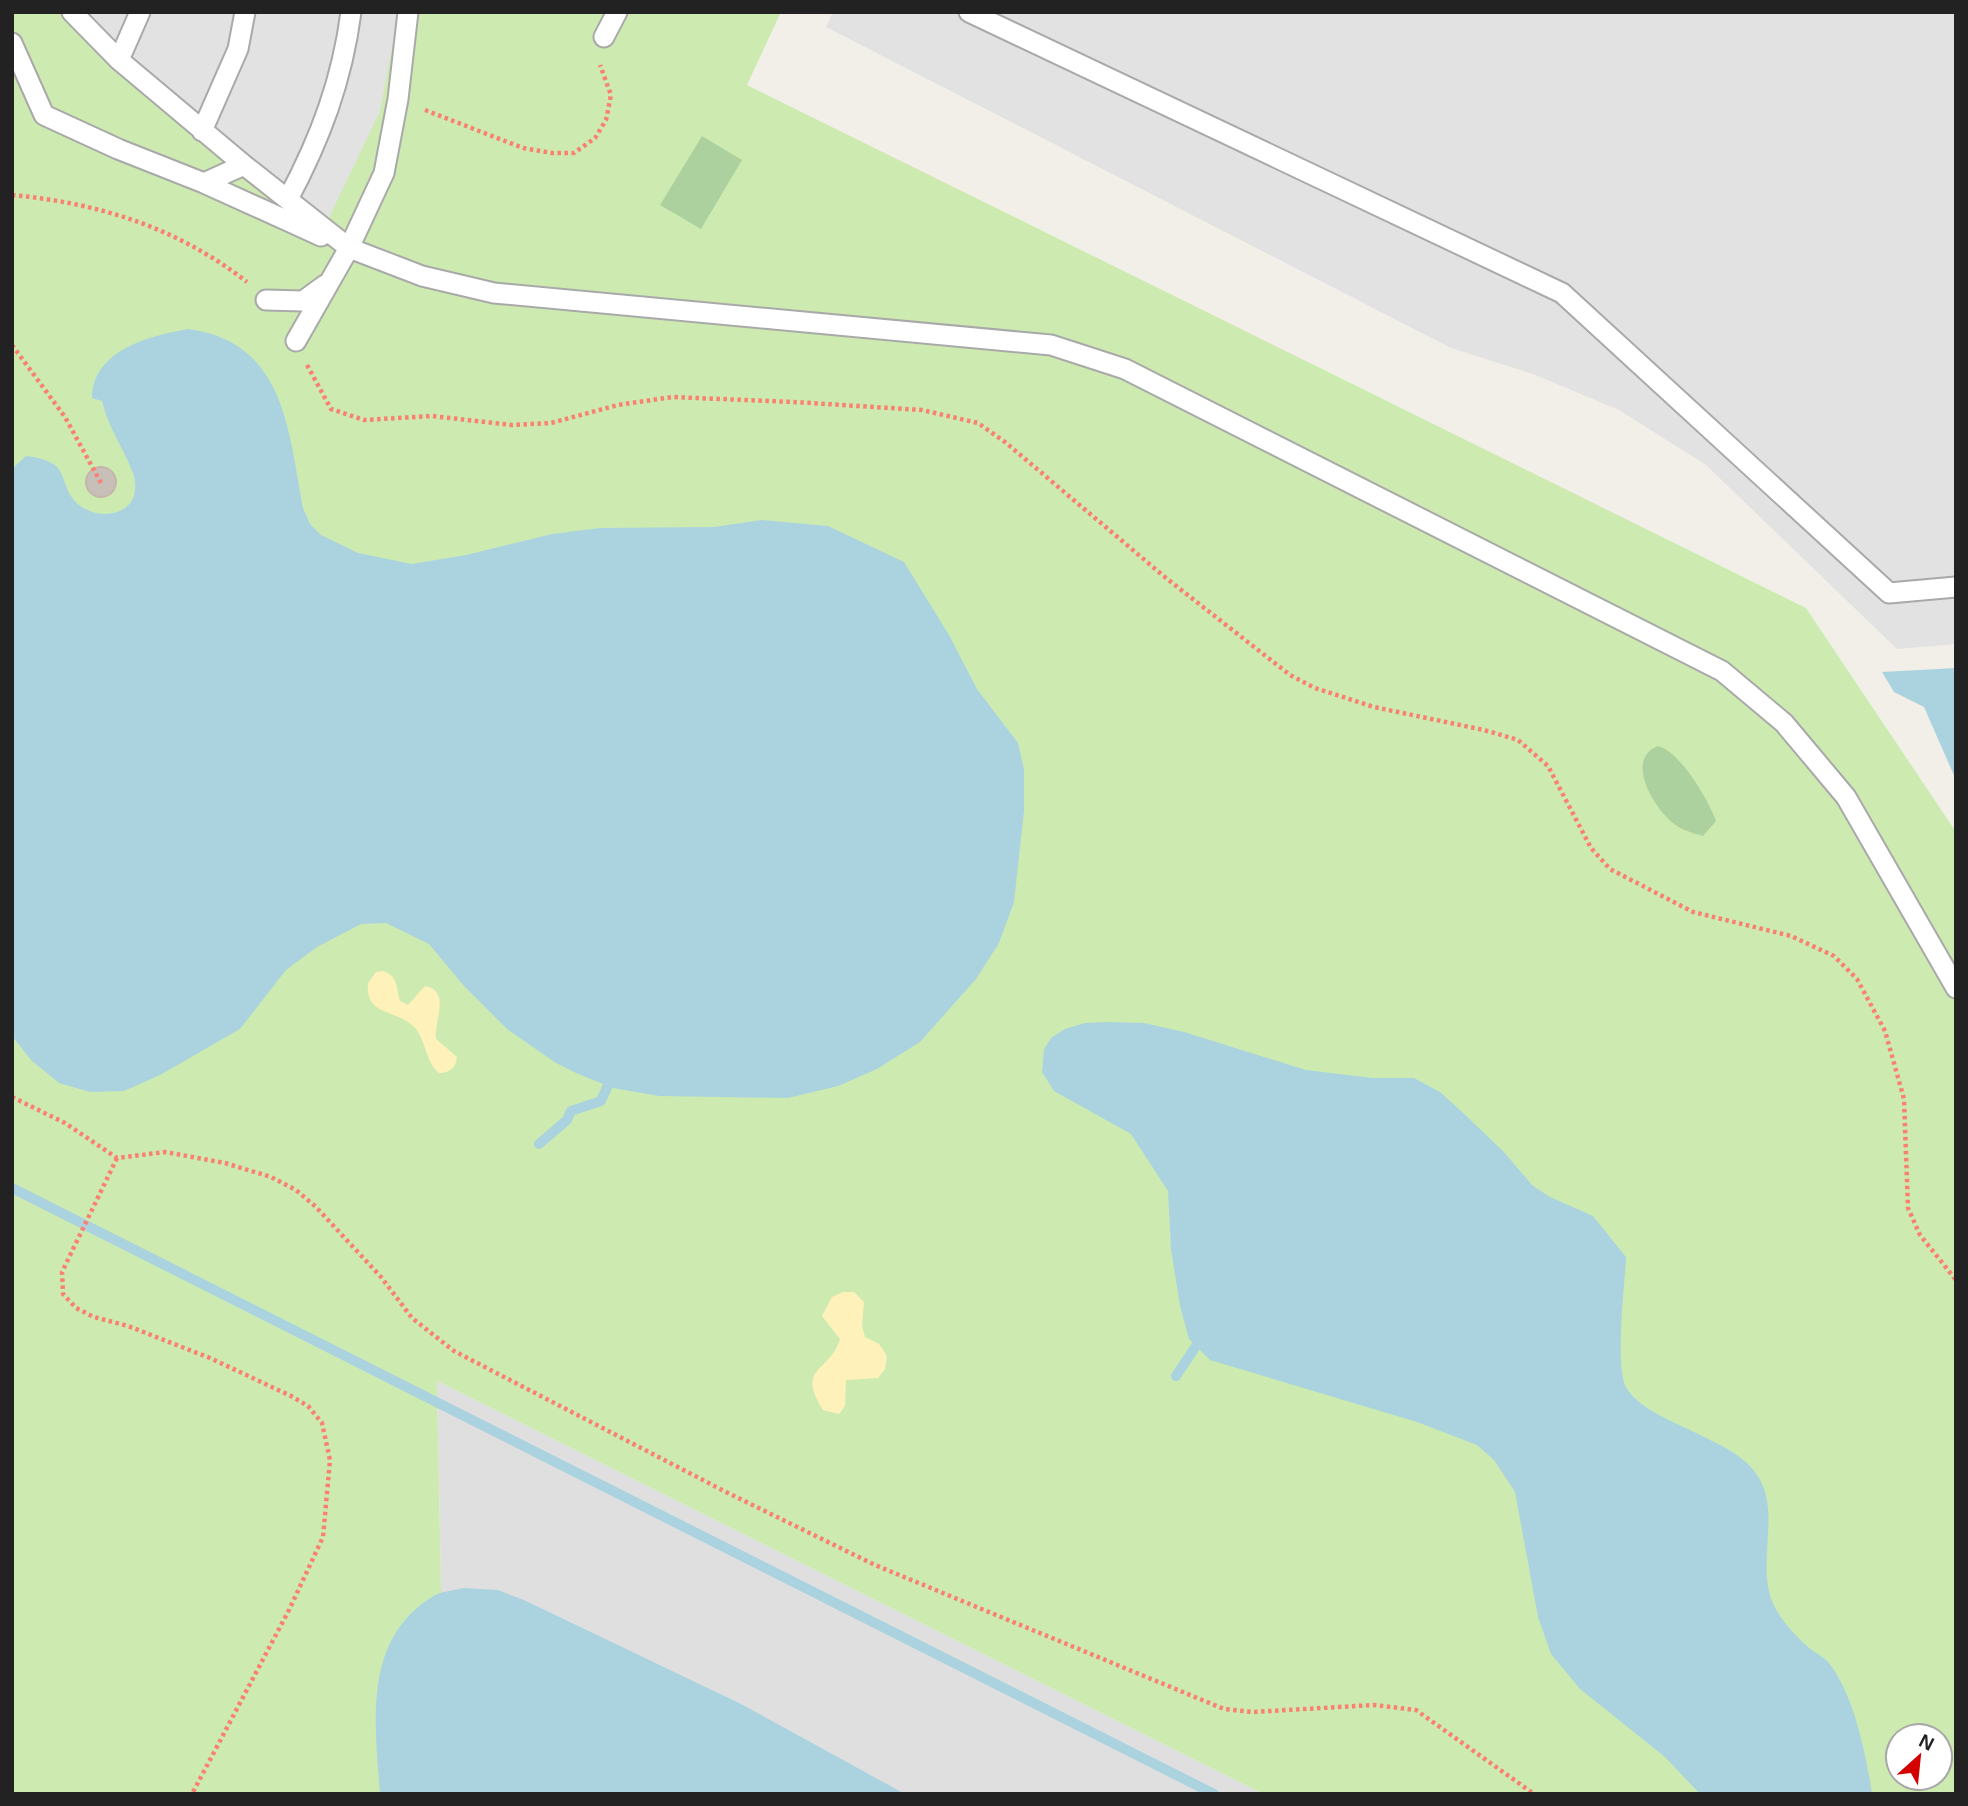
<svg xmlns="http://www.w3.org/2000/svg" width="1968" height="1806" font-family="Helvetica,sans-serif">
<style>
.residential{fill:#e0dfdf}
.grass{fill:#cdebb0;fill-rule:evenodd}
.forest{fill:#add19e}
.sand{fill:#fff1ba}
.parking{fill:#e2e2e2}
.water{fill:#aad3df}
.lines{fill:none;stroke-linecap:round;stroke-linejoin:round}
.stream{stroke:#aad3df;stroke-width:10}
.building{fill:#c7bfb8;stroke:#c4b6ab;stroke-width:2}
.service-casing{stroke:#a9a9a9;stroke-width:23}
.path{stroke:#fa8072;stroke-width:4.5;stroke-dasharray:3.5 3.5;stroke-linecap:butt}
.service{stroke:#fff;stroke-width:19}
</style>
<rect width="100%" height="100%" fill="#f2efe9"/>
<path class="residential" d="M437 1381 1263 1794H445Z"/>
<path class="grass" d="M12 12H781L747 85 1806 608 1956 832V1794H1263L437 1381 445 1794H12ZM1898 1736H1940V1778H1898Z"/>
<path class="forest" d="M702 136 742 160 701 229 660 205Z
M1658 746C1680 751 1709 801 1716 821L1703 836C1693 833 1681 830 1673 823 1654 808 1624 759 1658 746Z"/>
<path class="sand" d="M383 971C398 976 396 987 400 1001L408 1005 425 986C452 991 433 1023 436 1039L457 1057C456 1067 450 1073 439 1073 424 1061 427 1038 412 1025 393 1009 365 1015 368 983L376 972Z
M843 1292H854L864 1302 862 1326 865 1337 879 1344 887 1356 885 1369 878 1378 846 1380 845 1406 839 1414 823 1410C795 1366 830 1373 840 1339L822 1316 832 1297Z"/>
<path class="parking" d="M92 12H399L380 111 324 228 92 32Z
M833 12H1956V644L1897 649 1706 465 1619 410 1533 374 1451 348 826 27Z"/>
<path class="water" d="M188 329C285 342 288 429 303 508L310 524 321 535 358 553 412 564 466 555 552 534 600 528 714 527 762 520 828 526 904 562 949 635 977 689 1018 743 1024 769V811L1014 902 999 943 976 979 920 1042 877 1069 838 1086 788 1098 659 1096 613 1088 576 1073 556 1063 507 1029 464 986 429 944 386 923 361 924 317 947 286 970 240 1029 160 1075 124 1091 90 1092 59 1083 31 1060 12 1036V469L26 456C36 457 50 460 57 467 64 474 65 488 71 496 83 516 117 521 131 502 136 495 136 484 134 476 125 450 108 428 102 401L92 398C93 350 149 336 188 329Z
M1956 668V780L1924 707 1894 692 1882 672Z
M1107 1022 1144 1023 1184 1032 1306 1070 1372 1078H1414L1440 1092 1461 1111 1503 1151 1532 1185 1550 1197 1593 1216 1626 1257C1625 1283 1614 1370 1627 1389 1642 1411 1675 1422 1698 1434 1718 1444 1742 1454 1755 1472 1783 1509 1756 1560 1772 1601 1779 1618 1795 1636 1808 1647 1815 1653 1824 1657 1829 1663 1854 1695 1866 1754 1872 1794H1700L1665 1757 1580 1689 1551 1654 1538 1617 1515 1492 1494 1460 1477 1445 1417 1422 1210 1360 1189 1339 1180 1306 1171 1249 1168 1191 1131 1134 1054 1091 1042 1072 1044 1049 1051 1038 1065 1029 1085 1023Z
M463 1588 498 1590 526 1601 741 1704 905 1794H380C375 1725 362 1640 432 1597 440 1591 453 1591 463 1588Z"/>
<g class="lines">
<path class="stream" d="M539 1144 567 1120 571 1111 601 1101 608 1085
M12 1188 1214 1794
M1176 1376 1196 1346"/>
</g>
<path class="building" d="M86 482a15 15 0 1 1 30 0a15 15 0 1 1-30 0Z"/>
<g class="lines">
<g class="service-casing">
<path id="service" d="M72 12 119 60 244 165 349 248 422 276 494 293 1051 345 1125 369 1722 671 1784 723 1846 797 1956 988
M969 12 1562 293 1889 593 1956 587
M604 37 617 12
M12 43 44 115 118 149 204 183 244 165
M119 60 140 12
M202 131 238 49 245 12
M204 183 321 236
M288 199C320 139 342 81 351 12
M266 300 303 301 325 285
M296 341 349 248 384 173 398 99 408 12"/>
</g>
<path class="path" d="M425 110 523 148 552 153H574L595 138 606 120 611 95 600 65
M12 195C99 203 178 228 247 282
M12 345 65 417 101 483
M307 365 331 409 364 420 432 416 512 425 551 423 618 405 672 397 794 402 922 410 978 423 1005 442 1166 578 1290 675 1315 688 1374 707 1484 730 1518 740 1548 766 1591 848 1610 869 1693 912 1791 936 1834 956 1857 979 1885 1031 1904 1099 1908 1208 1920 1235 1956 1280
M12 1097 65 1123 117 1158 165 1152 225 1163 271 1177 296 1190 316 1207 381 1277 412 1318 454 1351 726 1492 875 1565 1224 1709 1252 1712 1374 1705 1416 1710 1534 1794
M117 1158 62 1272 63 1294 76 1308 94 1317 128 1326 210 1358 291 1396 308 1406 322 1423 330 1460 323 1537 289 1610 192 1794"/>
<use href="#service" class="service"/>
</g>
<rect width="1968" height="1806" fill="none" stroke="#222222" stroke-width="28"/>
<g transform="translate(1919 1757) rotate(27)"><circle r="33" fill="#ffffff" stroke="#a7a7a7" stroke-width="2"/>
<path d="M0-5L12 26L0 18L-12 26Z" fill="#d40000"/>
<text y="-10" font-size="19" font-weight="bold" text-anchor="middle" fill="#222222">N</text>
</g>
</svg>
